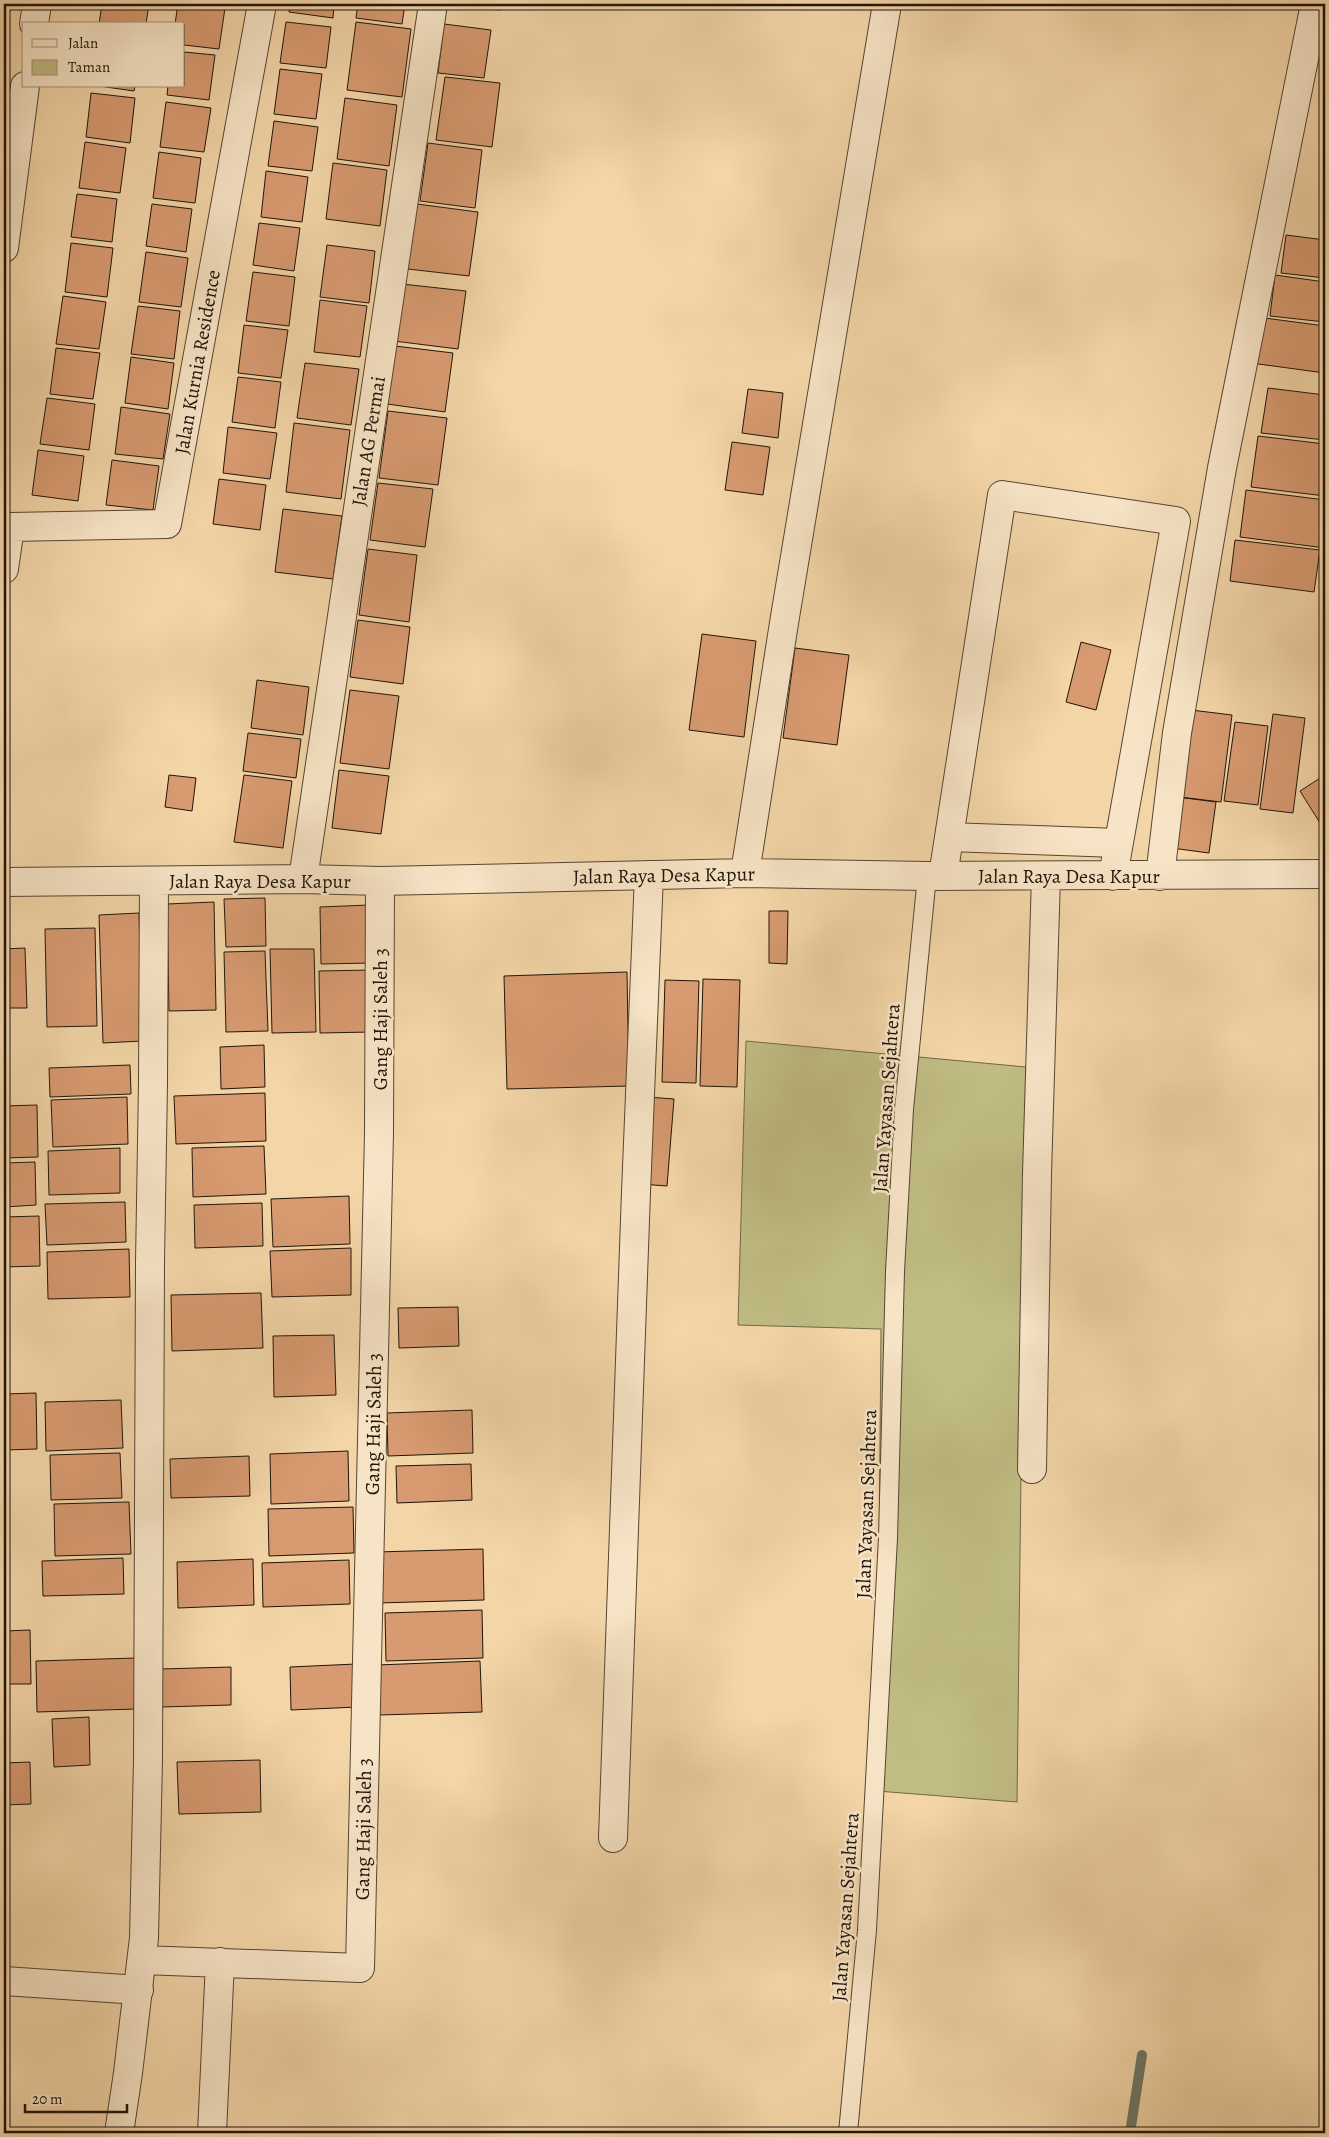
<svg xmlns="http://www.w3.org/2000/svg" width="1329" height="2137" font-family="Alegreya,serif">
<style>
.green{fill:#c0bc84;stroke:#706847}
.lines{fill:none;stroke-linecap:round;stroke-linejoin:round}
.stream{stroke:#6b7766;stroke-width:10}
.building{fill:#d89a71;stroke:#20150a}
.service-casing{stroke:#554532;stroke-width:20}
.minor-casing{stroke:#554532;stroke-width:30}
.service{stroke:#f7e4c6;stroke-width:18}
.minor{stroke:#f7e4c6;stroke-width:28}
.labels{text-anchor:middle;stroke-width:5;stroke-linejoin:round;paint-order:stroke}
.street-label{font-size:20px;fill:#20150a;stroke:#f7e4c6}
</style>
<rect width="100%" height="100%" fill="#f3d5a8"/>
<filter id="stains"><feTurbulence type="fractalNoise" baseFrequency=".004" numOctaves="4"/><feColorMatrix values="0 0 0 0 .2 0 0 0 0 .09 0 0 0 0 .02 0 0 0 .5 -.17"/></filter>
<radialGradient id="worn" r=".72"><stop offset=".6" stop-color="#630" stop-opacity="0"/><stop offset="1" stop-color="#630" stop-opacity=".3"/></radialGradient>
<path class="green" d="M746 1041 1026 1067 1017 1802 877 1791 881 1329 738 1325Z"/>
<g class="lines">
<path class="stream" d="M1130 2133 1142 2055"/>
</g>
<path class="building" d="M102 4H149L146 24H99Z
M178 4 225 8 219 49 184 45V24H175Z
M290 4H334L333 18 289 12Z
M358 4H405L402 24 356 18Z
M452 4H500V10Z
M286 22 331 27 326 68 280 63Z
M356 22 411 29 402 97 347 90Z
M444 24 491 30 484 78 438 73Z
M184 52 215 55 209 100 167 95 168 86H184Z
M280 69 322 74 316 119 274 114Z
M445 77 500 83 492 147 436 140Z
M99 86H135L134 91Z
M91 93 135 98 130 143 86 137Z
M345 98 397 105 389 166 337 159Z
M166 102 211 108 204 152 160 147Z
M274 121 318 127 312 171 268 166Z
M85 142 126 148 120 193 79 188Z
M428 143 482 150 475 208 420 201Z
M159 152 201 158 195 203 153 198Z
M333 163 387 170 380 226 326 219Z
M266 171 308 177 302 222 261 217Z
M77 194 117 199 112 242 71 237Z
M152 204 192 209 186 252 146 246Z
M417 204 478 212 469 276 408 269Z
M259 223 300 228 294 271 253 265Z
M1286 235 1325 240V278L1281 273Z
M71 243 113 248 107 297 65 292Z
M327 245 375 251 369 303 320 297Z
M146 252 188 258 181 307 139 302Z
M253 272 295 277 289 326 246 321Z
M1275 275 1325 282V322L1270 316Z
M402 284 466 291 458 349 394 341Z
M63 296 106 302 99 349 56 344Z
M320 300 367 306 360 357 314 352Z
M138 306 180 311 174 359 131 354Z
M1257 317 1325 326V373L1251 363Z
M244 325 288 330 281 378 238 373Z
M395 346 453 353 445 412 387 404Z
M56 348 100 353 93 399 50 394Z
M131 357 174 363 168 409 125 403Z
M305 363 359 369 351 425 297 418Z
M238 377 281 382 275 428 232 422Z
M1268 388 1325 395V440L1261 433Z
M748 389 783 393 778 438 742 433Z
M47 398 95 404 89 450 40 444Z
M121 407 170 414 163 459 115 454Z
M388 411 447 418 438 485 379 478Z
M294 423 350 430 341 499 286 492Z
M228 427 277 433 270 479 223 473Z
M1258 436 1325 444V496L1251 487Z
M732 442 770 447 763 495 725 490Z
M38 450 84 456 78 501 32 495Z
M112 460 159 466 153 510 106 505Z
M219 479 266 485 260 530 213 524Z
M378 483 433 489 425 547 370 540Z
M1246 490 1325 500V548L1240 537Z
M283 509 342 516 333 579 275 572Z
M1235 540 1320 550 1314 592 1230 581Z
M368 549 417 555 409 622 359 615Z
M358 620 410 627 403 684 350 677Z
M702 634 756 641 744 737 689 730Z
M1081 642 1111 650 1096 710 1066 702Z
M795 648 849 655 837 745 783 738Z
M257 680 309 687 303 735 251 728Z
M350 690 399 696 389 769 340 763Z
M1183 709 1232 715 1221 802 1171 796Z
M1273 714 1305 718 1293 813 1260 809Z
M1235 722 1268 726 1258 805 1224 801Z
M248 733 301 739 296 778 243 771Z
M339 770 389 776 381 834 332 828Z
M169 775 196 778 192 811 165 807Z
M244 775 292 781 283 848 234 842Z
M1325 775V831L1300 791Z
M1170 796 1216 802 1209 853 1164 847Z
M265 898 266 946 226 947 224 899Z
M214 902 216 1010 169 1011 167 904Z
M369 905 371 963 321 964 320 907Z
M769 911H788L787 964 769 963Z
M139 913 142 1041 103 1043 99 915Z
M95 928 97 1026 47 1027 45 929Z
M25 948 27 1008H4V949Z
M270 949H314L316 1032 272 1033Z
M265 951 268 1031 226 1032 224 952Z
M369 970 371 1032 320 1033 319 971Z
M627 972 629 1086 507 1089 504 976Z
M703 979 740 980 737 1087 700 1086Z
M665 980 699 981 696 1083 662 1082Z
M264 1045 265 1087 221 1089 220 1047Z
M130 1065 131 1094 50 1097 49 1068Z
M265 1093 266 1141 176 1144 174 1096Z
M127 1097 128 1144 53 1147 51 1100Z
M647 1097 674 1099 667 1186 640 1184Z
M37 1105 38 1157 4 1158V1106Z
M264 1146 266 1194 193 1197 192 1148Z
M120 1148V1193L49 1195 48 1151Z
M35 1162 36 1205 4 1207V1163Z
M349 1196 350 1244 273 1247 271 1199Z
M125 1202 126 1242 47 1245 45 1204Z
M262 1203 263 1246 195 1248 194 1205Z
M39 1216 40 1266 4 1267V1217Z
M351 1248V1295L272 1297 270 1251Z
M129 1249 130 1297 48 1299 47 1252Z
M261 1293 263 1348 172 1351 171 1295Z
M458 1307 459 1346 399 1348 398 1308Z
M334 1335 336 1395 274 1397 273 1336Z
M36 1393 37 1449 4 1450V1394Z
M121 1400 123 1448 46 1451 45 1402Z
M472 1410 473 1453 388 1456 387 1413Z
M348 1451 349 1501 271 1504 270 1454Z
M120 1453 122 1498 51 1500 50 1455Z
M249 1456 250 1496 171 1498 170 1459Z
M471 1464 472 1500 397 1503 396 1466Z
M129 1502 131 1554 55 1556 54 1504Z
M353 1507 354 1553 269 1556 268 1509Z
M483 1549 484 1600 378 1603 376 1552Z
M123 1558 124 1594 43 1596 42 1561Z
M253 1559 254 1605 178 1608 177 1562Z
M349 1560 350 1604 263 1607 262 1563Z
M482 1610 483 1658 386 1661 385 1613Z
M30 1630 31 1684H4V1631Z
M136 1658 137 1709 37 1712 36 1661Z
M480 1661 482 1712 379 1715 377 1665Z
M356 1664 357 1707 291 1710 290 1667Z
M231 1667V1705L162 1707 161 1669Z
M89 1717 90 1765 54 1767 52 1719Z
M260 1760 261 1812 179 1814 177 1762Z
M30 1762 31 1804 4 1805V1763Z"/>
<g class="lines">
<g class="service-casing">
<path id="service" d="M848 2133 867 1930 888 1538 895 1271 904 1109 927 876"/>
</g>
<g class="minor-casing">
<path id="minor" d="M34 24 37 4
M4 248 25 86
M4 569 10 527 167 524 262 4
M949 837 1118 843
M745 873 784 623 887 4
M943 876 1002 495 1176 521 1113 876
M1160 876 1177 733 1222 468 1315 4
M303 879 433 4
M4 882 303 879 380 881 745 873 927 876 1325 874
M1032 1469 1037 1174 1046 876
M613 1838 636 1192 649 875
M142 1960 360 1968 379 1133 380 881
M4 1981 139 1990
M119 2133 128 2073 144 1938 148 1760 150 1262 153 1083 154 882
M212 2133 220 1962"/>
</g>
<use href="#service" class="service"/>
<use href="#minor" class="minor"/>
</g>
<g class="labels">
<g class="street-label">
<text transform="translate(197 362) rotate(-80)" y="7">Jalan Kurnia Residence</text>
<text transform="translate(368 441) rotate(-81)" y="7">Jalan AG Permai</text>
<text transform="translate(664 875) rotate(-1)" y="7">Jalan Raya Desa Kapur</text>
<text x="1069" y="883">Jalan Raya Desa Kapur</text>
<text x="260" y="888">Jalan Raya Desa Kapur</text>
<text transform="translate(380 1019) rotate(-90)" y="7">Gang Haji Saleh 3</text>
<text transform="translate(886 1098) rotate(-86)" y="7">Jalan Yayasan Sejahtera</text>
<text transform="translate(373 1424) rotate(-89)" y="7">Gang Haji Saleh 3</text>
<text transform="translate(866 1504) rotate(-88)" y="7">Jalan Yayasan Sejahtera</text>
<text transform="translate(363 1829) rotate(-89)" y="7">Gang Haji Saleh 3</text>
<text transform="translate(845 1907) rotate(-86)" y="7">Jalan Yayasan Sejahtera</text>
</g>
</g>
<rect width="1329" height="2137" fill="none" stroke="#f3d5a8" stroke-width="20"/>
<rect x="5" y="5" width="1319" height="2127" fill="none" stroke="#20150a" stroke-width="2.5"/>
<rect x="10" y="10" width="1309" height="2117" fill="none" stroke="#20150a"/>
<rect x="22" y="22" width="162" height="65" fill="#f7e4c6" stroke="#a1917b"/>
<rect x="32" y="39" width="25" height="8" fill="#f7e4c6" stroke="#a1917b"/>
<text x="68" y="48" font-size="15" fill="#20150a">Jalan</text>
<rect x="32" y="60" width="25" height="15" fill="#c0bc84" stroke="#a1917b"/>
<text x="68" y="72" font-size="15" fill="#20150a">Taman</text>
<path d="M25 2104v8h102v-8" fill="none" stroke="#20150a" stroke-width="2.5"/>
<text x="32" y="2104" font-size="15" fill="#20150a" stroke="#f7e4c6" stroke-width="4" paint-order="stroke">20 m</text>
<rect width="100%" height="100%" filter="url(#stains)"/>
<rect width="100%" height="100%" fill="url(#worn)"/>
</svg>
